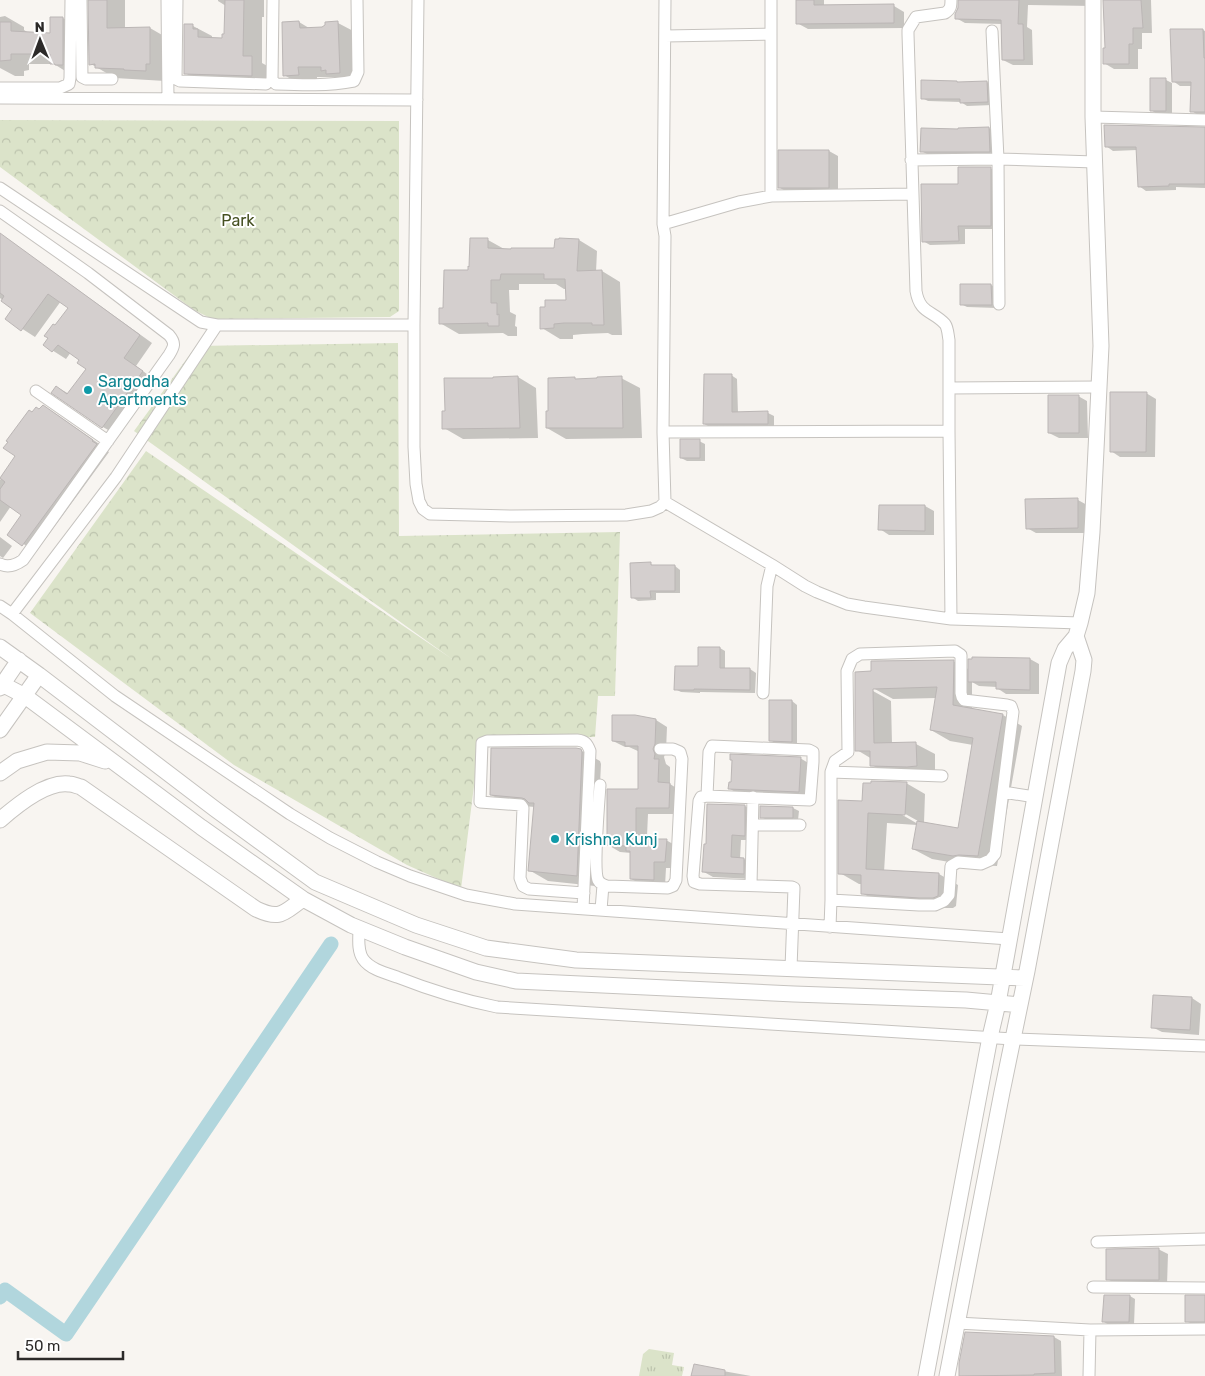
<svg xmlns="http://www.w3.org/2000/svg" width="1205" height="1376" font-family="Rubik,sans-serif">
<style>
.grass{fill:url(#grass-tufts)}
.park{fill:url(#park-crowns)}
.shadow{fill:#0003;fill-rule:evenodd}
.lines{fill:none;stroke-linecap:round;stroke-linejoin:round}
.canal{stroke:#b1d6dd;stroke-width:15}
.building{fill:#d4cfce;stroke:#bbb6b5}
.street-casing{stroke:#c6c3bf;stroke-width:13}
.secondary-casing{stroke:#c6c3bf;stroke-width:17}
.street{stroke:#fff;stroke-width:11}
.secondary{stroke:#fff;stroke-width:15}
.culture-dot{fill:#0f9aa8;stroke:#fff;stroke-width:2}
.labels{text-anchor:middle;stroke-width:4;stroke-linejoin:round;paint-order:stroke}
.park-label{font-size:16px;fill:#455021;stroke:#fff}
.culture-label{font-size:16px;fill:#0d838f;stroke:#fff;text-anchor:start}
</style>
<defs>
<pattern id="grass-tufts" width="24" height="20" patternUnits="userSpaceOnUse" patternTransform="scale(1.25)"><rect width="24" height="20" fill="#dbe3c9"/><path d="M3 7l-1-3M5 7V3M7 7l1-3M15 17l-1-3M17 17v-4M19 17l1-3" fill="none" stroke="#bcc3ad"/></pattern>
<pattern id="park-crowns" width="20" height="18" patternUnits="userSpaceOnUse" patternTransform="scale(1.25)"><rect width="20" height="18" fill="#dbe3c9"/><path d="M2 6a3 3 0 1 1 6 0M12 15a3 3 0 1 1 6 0" fill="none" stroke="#bcc3ad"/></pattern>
</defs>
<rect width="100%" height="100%" fill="#f8f5f1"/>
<path class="grass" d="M649 1349 674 1353 672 1365 684 1367 682 1376H639L643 1354Z"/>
<path class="park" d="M0 120 399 121V311L390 317 212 319 194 310 0 167Z
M398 343 399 536 620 532 615 696H598L595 737 480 738 461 889 407 865 234 765 30 613 146 451 452 659 134 431 196 346Z"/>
<path class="shadow" d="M90 0H125V29L150 28 169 39 165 81 115 78 91 64Z
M218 0H264V17H262V63L271 68V86L204 84 185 73V25L193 26 212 36V38L223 39 226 35V6L218 1Z
M797 0H824V6H894L904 12V28L808 29 797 23Z
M959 0H1095L1093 6 1028 5 1027 27 1032 30 1033 65H1013L1003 60 1002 24 965 23 956 18Z
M1104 0H1151L1152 33H1142V49H1138V69H1114L1104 63 1106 49Z
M5 16 24 27V30L27 32 52 34 63 18 82 29 81 75 70 74 54 64H29V70L24 71V76H15L0 68V17Z
M299 22 309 28H322L338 23 357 33 359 83 346 84 334 77H317V86H303L284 75Z
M1203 30 1205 31V116H1199L1192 111V86H1180L1173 81 1171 31Z
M1166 80 1172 83V114H1157L1151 110Z
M987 82 992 86 993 105 967 106 961 102 928 101 922 98Z
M989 128 995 132 996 154H927L921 151Z
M1205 129V188L1176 187V190L1146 191 1139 186 1137 150 1113 151 1106 146Z
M829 151 838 156V192L789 193 780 188Z
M990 168 997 172V229H965V244L930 245 923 241 959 185Z
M0 234 152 343 136 366 155 380 115 434 103 427 57 387 69 394 87 369 81 359 71 352 66 359 44 345 69 307 61 301 35 337 7 319 14 309 0 298Z
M488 240 506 250H555L579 240 597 251 596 272 602 271 620 282 622 335H612L608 333 583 334 573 335V339H560L542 328 567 301V289H564L556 284H519V290H509L510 312 516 315 515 326 517 327V336H508L503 333 459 334 440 323 444 309 470 272Z
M991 285 997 288V308L967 307 961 304Z
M731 375 737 379 738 413H768L774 416V427H710L704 424Z
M518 377 536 388 538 438 463 439 444 428 495 380Z
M621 378 640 388 642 438 566 439 547 428 575 379 577 380Z
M1146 393 1156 399 1155 457H1120L1111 451Z
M1078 396 1087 401 1088 438H1059L1049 433Z
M43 406 56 414 105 448 104 449 109 452 36 552 8 534 23 515 11 506 0 522V480L17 456 32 413 40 411Z
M699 441 705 444V461H687L681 458Z
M1078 500 1087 505V533H1036L1027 528Z
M925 506 934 511V535H889L880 529Z
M0 537 12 546 3 558 0 556Z
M650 564 655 566H675L680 570V593H656V600L638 601 632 597Z
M720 648 725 651V669H750L756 673 755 693 700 692V693L681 692 675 689Z
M973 658 1030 659 1039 664V694H1006L997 688V687L979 686 972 682V709L1003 715 1022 726 997 866 978 865 972 866 932 859 913 849 917 825 887 823 884 872 939 874 958 885 956 906 953 908H939L881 904 862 893V884H859L840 873 863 803 906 783 925 794 924 823 959 829 973 745 950 741 931 730 937 698 893 699 873 688V691L891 701 892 744H916L935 754V776H891L872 765V759L857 750 856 673 953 661 970 670ZM900 811 918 821V824L899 813Z
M792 701 797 705V744H776L771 740Z
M656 720 667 727 666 751 664 757 666 764 670 767V784L681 791V814H648L647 836 657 840H666L678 847 677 868H666L665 886 643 885 631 879V853L620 852 608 845 639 790 640 752 629 747H625L613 741Z
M580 750 600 761 601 764 595 886 548 881 529 870 535 807 510 805 491 795Z
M800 758 810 764 808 797 739 794 730 789 732 783 734 761 731 760Z
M745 806 754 812V840H741L740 859H744L753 864V879L713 877 704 872Z
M793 808 799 811 798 820H767L761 817Z
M1154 996 1192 998 1201 1004 1199 1035 1162 1032 1152 1027Z
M1158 1249 1168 1254 1167 1285 1117 1284 1107 1279Z
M1130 1296 1135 1299 1134 1325H1109L1104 1322Z
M1205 1297V1324H1192L1186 1321Z
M966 1333 1054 1337 1061 1341 1062 1376H960V1363Z
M695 1366 751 1376H693Z"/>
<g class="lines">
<path class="canal" d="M0 1297 5 1290 66 1334 331 944"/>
</g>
<path class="building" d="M88 0H107V28L150 27V64H146V71L124 70V69L95 68V64L89 65Z
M225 0H244L243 56H252V76L184 74V24H193V29H198V37L222 38V34H224Z
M796 0H814V5L894 4V23L796 24Z
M958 0H1019L1018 24H1023L1024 60H1002L1001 20 955 19V14L958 8Z
M1103 0H1141L1143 28H1133V44H1129V64H1103V48H1105Z
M50 17H63V65H55V64H50V54H11V60L0 61V22H11V31L50 33Z
M299 21 300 28 322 27 325 25V22L338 21 340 73 326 74V70L321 71V67H298L299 75 283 76 282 22Z
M1170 29H1203L1204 58H1205V112H1190L1191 82H1172Z
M1150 78H1166V111H1150Z
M921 80 957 81V82L987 81 988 102 960 103V99H921Z
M1104 125 1205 127V184H1169V186L1138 187 1136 147H1105Z
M989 127 990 152H920L921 128 958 129V128Z
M778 150H829V188H778Z
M958 167H991V226H958L959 241 922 242 921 184H958Z
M0 233 140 335 124 358 143 371 102 428 51 393 56 386 67 394 86 369 77 363 79 360 58 345 52 352 43 345 48 338 44 336 53 324 55 325 68 308 48 294 21 331 5 319 12 309 1 301 4 296 0 293Z
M470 238H488V248L511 249V248H554L555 239H559V238L579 239 577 271 602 270 604 325H592V323H564L554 324V328L540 329V307H545V300H566L565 279H544V274H501L500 280H491V303H497V315L499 314V326H488V323L439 324V308H443L444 270H468V266L469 267Z
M960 284H991L992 305H960Z
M704 374H732V412L768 411V424H703Z
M518 376 520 428 442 429V411H445L444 378H493V377Z
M622 376 623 428H546V411H548V378L575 377V379L597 378V377Z
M1110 392H1147L1146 452H1110Z
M1048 395H1079V433H1048Z
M43 405 93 440 92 441 97 444 22 546 7 535 21 515 0 500V489L5 482 0 478 15 456 3 448 8 442 6 441 29 410 32 412 36 407 39 409Z
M680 439H700V458H680Z
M1078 498V528L1026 529 1025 499Z
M879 505H925V531L878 530Z
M651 562V565H675V591H650L651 598H631L630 563Z
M698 647H720V668H750V690L694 689V690H674L675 666H698Z
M972 657 1030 658V690L996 689V682H968V659H972Z
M954 660 953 705 1003 714 978 856 959 855 953 856 912 849 917 821 958 828 973 738 930 730 937 687 873 689 874 743 916 742 917 766 907 767 870 766V751H855V672L871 671V661Z
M769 700H792V742L769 741Z
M612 715H635L656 719 655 744 653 749 655 754 654 759H659L658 782 670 783 669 808H636V835H650V839H667L665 862H654V880L630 879V851H626V846L607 845V789H638V746H625V742L612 741Z
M491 748H576L581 749 582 752 577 876 528 871 534 803H529L525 799 522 798 490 795Z
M730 754 801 757 799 792 728 789 729 782H731L732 760H730Z
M871 781 907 782 905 815 868 813 866 869 939 873 938 896 933 898H919L861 894V875L838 874V800L862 801 863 783H871Z
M707 804 745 805V836L732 835 731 857 744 858V874L702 872 704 844H706Z
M760 806 793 807V818H760Z
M1153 995 1192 997 1190 1030 1151 1028Z
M1159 1248V1280H1106V1249Z
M1104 1295H1130L1129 1322H1102Z
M1185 1295H1205V1322H1185Z
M965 1332 1054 1336 1055 1373 1034 1374V1375L959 1376V1363Z
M694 1364 725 1370V1376H691Z"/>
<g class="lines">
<g class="street-casing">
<path id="street" d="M81 0 82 77 86 79H112
M167 0 168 99
M177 0 176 79 180 81 266 84
M273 0 272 80 276 84C302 85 328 86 354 81L358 72 357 0
M418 0 414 325V447L416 484 419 501 423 509 430 514 512 516 626 515 651 511 660 507 665 502 663 432 665 236 663 224 665 0
M951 0C951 6 951 9 945 13L916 17 908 30V34L916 291C920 314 932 310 945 324 948 328 948 335 949 340V431L951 619
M992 31 998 159 999 304
M665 36 771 34
M0 88H60L69 84 70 78 71 0
M0 98 417 100
M1093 117 1205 120
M911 160 998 159 1095 162
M0 188 201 322 217 325H414
M771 196V0
M0 211 88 273 169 335C176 343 174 347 169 355L23 560C16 565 8 568 0 564
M663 224 739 202 771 196 912 194
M949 388 1099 387
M36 391 108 441
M663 432 949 431
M665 502 772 565 805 586 817 592 847 604 864 607 951 619 1080 623
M0 606 12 614 116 477 217 325
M12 614 115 696 290 814 330 838 377 862 410 876 466 895 515 904 1009 939
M763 693 767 586 772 565
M831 772 942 776
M600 785C599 801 593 870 598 880 600 884 603 885 607 886L668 888 673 886 676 880 682 759 680 752 673 749H660
M1003 792 1035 797
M707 796 709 752 712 746 809 750 813 752V762L810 800 707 796 701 797 699 801 693 876 694 882 700 884 792 887 794 888 791 968
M753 825H800
M751 885 753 797
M583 909 590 751C587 743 585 741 577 740L487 741 482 743 480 802 521 805 523 808 520 878 523 886 529 889 584 893
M601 910 603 885
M830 927 831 900V772L835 761 848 752 847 671 852 659 860 654 955 651 961 655V693L962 697 964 700 1007 705 1011 706 1013 712 995 854 990 860 981 864 958 862 951 866 949 895 944 901 935 905H919L831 900
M359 928C359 938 357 950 363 959 370 969 385 973 397 977 430 990 462 1000 497 1007L1013 1039 1205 1046
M1097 1242 1205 1239
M1093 1287 1205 1288
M957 1323 1090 1330 1205 1329
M1089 1376 1090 1330"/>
</g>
<g class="secondary-casing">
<path id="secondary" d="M0 647 39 675 215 809 315 882 416 925 486 948 576 960 1025 978
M0 683 25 696 201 827 303 899 351 925 405 947 476 972 516 981 794 994 966 1000 1020 1005
M0 688 19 660
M0 730 39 675
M0 773 17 761 47 752 80 753 105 761
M0 820C16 806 46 781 69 784 73 784 77 786 81 787L256 909C281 921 284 912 303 899
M926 1376 990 1037 998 1003 1059 663 1065 649 1076 636 1080 623 1087 593 1092 532 1101 346 1093 117V0
M947 1376 1002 1092 1027 971 1083 671 1084 660 1076 636"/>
</g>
<use href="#street" class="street"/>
<use href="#secondary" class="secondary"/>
</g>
<g class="culture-dot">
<circle cx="88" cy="390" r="5"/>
<circle cx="555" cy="839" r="5"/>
</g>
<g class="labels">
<g class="park-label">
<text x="238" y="226">Park</text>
</g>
<g class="culture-label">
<text x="98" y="387">Sargodha<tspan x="98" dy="18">Apartments</tspan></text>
<text x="565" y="845">Krishna Kunj</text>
</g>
</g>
<g transform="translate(40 40) rotate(359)" stroke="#ffffff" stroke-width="4" paint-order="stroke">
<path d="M0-4L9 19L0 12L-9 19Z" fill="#2c2a29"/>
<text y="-8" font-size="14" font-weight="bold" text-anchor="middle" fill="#2c2a29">N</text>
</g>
<path d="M18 1351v8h105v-8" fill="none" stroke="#2c2a29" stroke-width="2.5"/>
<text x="25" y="1351" font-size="15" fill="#2c2a29" stroke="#ffffff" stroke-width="4" paint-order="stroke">50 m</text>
</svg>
